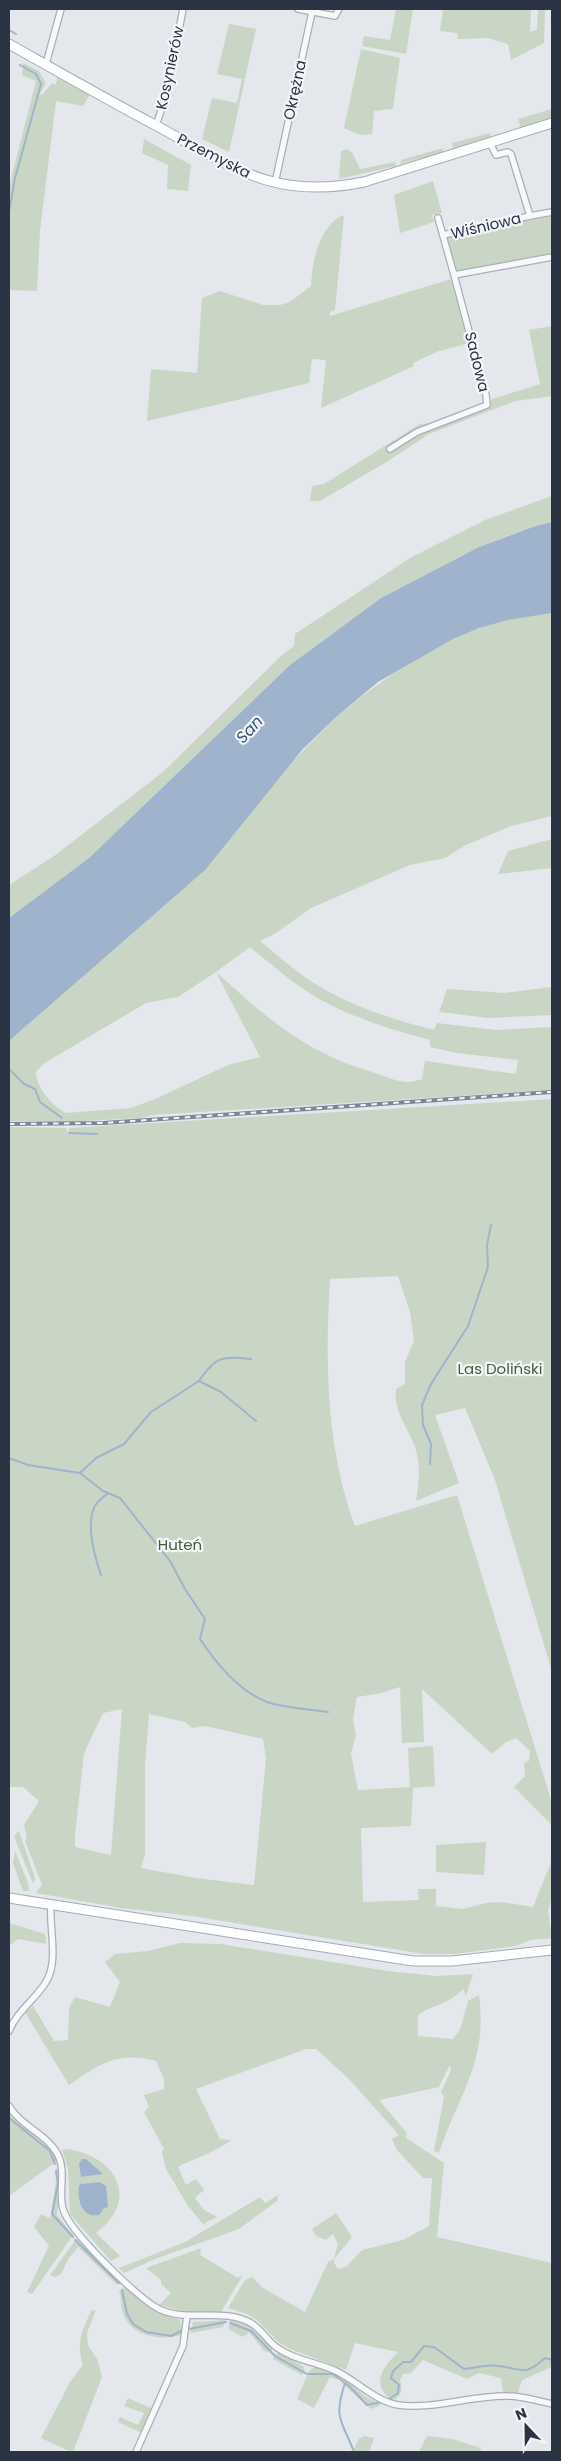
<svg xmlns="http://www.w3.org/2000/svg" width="561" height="2461" font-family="Poppins,sans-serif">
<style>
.green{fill:#c9d6c5;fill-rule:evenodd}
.water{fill:#9fb4cc}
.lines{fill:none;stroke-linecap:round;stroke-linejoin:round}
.stream{stroke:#9fb4cc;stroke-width:2}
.street-casing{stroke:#a9aeb7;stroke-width:8}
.primary-casing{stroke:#a3abb8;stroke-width:11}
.street{stroke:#f7f8fa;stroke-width:5.5}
.primary{stroke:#fff;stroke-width:9}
.rail-casing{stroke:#7d8696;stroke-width:4}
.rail{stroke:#f4f6f9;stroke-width:2;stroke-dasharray:5.5;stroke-linecap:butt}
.labels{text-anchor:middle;stroke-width:4.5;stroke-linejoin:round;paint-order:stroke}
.street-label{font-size:15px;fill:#2b3445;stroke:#f4f6f9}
.park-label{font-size:15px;fill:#3f6138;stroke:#f4f6f9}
.water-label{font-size:16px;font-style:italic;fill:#34527a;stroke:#f4f6f9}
</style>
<rect width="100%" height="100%" fill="#e4e7ec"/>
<path class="green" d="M396 9H413L406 54 362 46 364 36 390 40Z
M443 9H531L530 32 537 30 538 9H545L544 43 511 60 508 44 488 38 458 39 457 33 440 31Z
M229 24 256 29 229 152 202 139 212 98 237 103 242 79 217 74Z
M361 49 400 58 393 109 374 111 372 134 360 135 344 128Z
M23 63 39 71 46 83 39 95H42L52 83 56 85 57 76 90 94 83 106 56 101 40 231 37 291 9 290V187L36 81 22 75Z
M552 109V119L521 129 518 119Z
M490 133 491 138 453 149 452 143Z
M144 139 191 165 188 191 167 189 168 165 142 153Z
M443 148V152L400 164 401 160Z
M348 149 353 154 360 169 395 162 396 166 339 179 341 151Z
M433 181 442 213 432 215 434 222 400 233 394 195Z
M344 215 335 310 330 312V316L451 279 469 343 439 351 413 363 414 366 321 408 326 360 312 359 309 383 147 421 151 369 197 373 202 298 220 291 263 305H280L290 302 311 286C312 262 319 225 344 215Z
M552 216V254L458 271 455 269 446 237Z
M552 326V396L515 401 429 434 388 461 320 501H310L312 486 324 484 420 424 429 423V429L484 410 488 407 492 399 540 384 529 330Z
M552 496V522L534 526 479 547 381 598 290 665 89 858 9 918V885L54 856 163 772 280 657 294 646 295 634 410 558 485 520Z
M552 613V816L511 826 466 845 445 858 410 865 311 908 276 933 260 941C274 952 288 965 302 975 342 1004 388 1018 434 1030L437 1023 496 1030 552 1027V1090L152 1115 141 1118 67 1122 9 1121V1041L80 979 336 717C379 682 426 648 478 628 501 619 527 617 552 613ZM250 947C273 966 296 986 321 1000 356 1019 393 1030 430 1040V1047L456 1053 518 1060 516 1074 425 1061 422 1079C403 1086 394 1079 375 1073 305 1052 270 1021 216 972ZM216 972 260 1057 228 1065 155 1099 131 1108 66 1113C53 1106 36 1088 36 1072L43 1064 146 1003 178 997Z
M552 839V868L498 874 508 851Z
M552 987V1015L489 1018 439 1012 447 989 504 993Z
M552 1099V1672L495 1480 465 1408 435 1415 459 1483 416 1501C419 1482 421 1465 415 1447 408 1427 393 1411 396 1389L405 1384V1362L414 1341 410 1312 398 1276 330 1279C325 1362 326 1448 355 1526L457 1495 552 1803V1825L514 1787 525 1776 524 1763 529 1761 530 1751 516 1738 506 1742 492 1754 422 1689 424 1742 402 1743 400 1687 382 1693 357 1697 353 1718 356 1735 351 1754 358 1790 410 1787 408 1748 433 1746 435 1786 413 1788 411 1826 361 1828 363 1902 419 1900 418 1889H436V1906L463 1909 486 1903 501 1902 533 1907 552 1860V1898L548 1910 552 1938 531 1940 515 1946 455 1954H424L192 1916 121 1908 36 1893 42 1885 25 1841 27 1838 24 1825 39 1801 23 1787H9V1127L66 1128 68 1134 69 1128ZM122 1709 111 1855H110L75 1847V1835L84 1753 103 1713ZM149 1714 185 1722 192 1728 205 1726 263 1739 266 1758 254 1885 196 1878 141 1868 145 1854V1764Z
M19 1831 35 1878 33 1884 14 1836Z
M486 1842 484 1875 436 1872V1845Z
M15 1851 28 1883 29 1891H23L13 1863Z
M9 1923 45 1934 46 1944 18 1939 9 1946Z
M180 1943 221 1944 388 1971 436 1976 473 1974 466 1996 463 1989C450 2004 434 2004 418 2015V2036L453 2039 460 2030 468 2001 479 1995C488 2063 459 2093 439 2153L434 2151 444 2096 441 2092 451 2070 450 2065 439 2087 379 2100 407 2133 406 2138 444 2163 437 2237 552 2263V2367L522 2380 518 2393 503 2392 501 2378 479 2373 467 2379 423 2360 411 2373 403 2374 400 2380C403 2391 402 2394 393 2401 370 2385 382 2368 398 2352L355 2343 346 2370 290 2349 278 2342 257 2320 247 2314 228 2308 245 2280 252 2277 263 2288 305 2312 328 2262 334 2259 338 2244 333 2234 326 2240 316 2236 312 2229 336 2213 352 2237 334 2259V2263L338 2269 347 2266 362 2250 403 2240 429 2226 432 2178H423L397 2150 392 2139 399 2135 349 2079 316 2049H306L196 2089 220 2139 231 2140C215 2153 196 2157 178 2167L186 2185 196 2179 204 2190 195 2198 204 2210 217 2217 203 2224 188 2206 166 2169 162 2152 164 2149 144 2112 149 2107 144 2095 164 2089V2079L156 2061C117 2051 100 2064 69 2085L25 2012 33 2006 54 2041 68 2040 69 2008 75 1997 110 2007 120 1982 105 1962 115 1954 148 1951Z
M9 2115 53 2151 57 2161 9 2196Z
M67 2149C116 2156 141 2199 96 2233L120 2256 111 2261 70 2214 68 2169 62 2150Z
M58 2168 60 2188 57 2215 73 2235 32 2294 27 2292 49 2246 34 2227 41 2214 49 2218 51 2216 56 2181 55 2170Z
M278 2195 277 2201 239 2229 155 2259 124 2273 119 2268 185 2242 260 2197 265 2203Z
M77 2238 120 2282 117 2285 78 2247 69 2258 61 2274 55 2277 50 2275Z
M201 2248 200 2255 238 2278 243 2275 221 2312H187L159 2305 171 2293 161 2284V2280L146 2268Z
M125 2287 155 2311 180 2320 182 2335C162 2341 132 2337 123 2314 121 2308 122 2299 119 2291Z
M96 2310 87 2333 88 2345 98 2361 102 2377 73 2452H71L41 2438 70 2382 83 2365C76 2343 82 2331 91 2311Z
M231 2319C250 2324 259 2334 273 2347L271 2353 264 2351 249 2332 243 2337 228 2329Z
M225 2320 223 2327 190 2333 193 2322Z
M279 2353 303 2366 305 2370 302 2375 273 2359 276 2354Z
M313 2368H321L339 2375 337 2380 330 2377 314 2408 297 2399 309 2371Z
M344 2378 365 2396 381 2405 371 2409 342 2383Z
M128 2398 153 2409 142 2433 118 2422 120 2417 138 2425 144 2413 124 2406Z
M364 2436 374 2438 369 2452H352L359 2439Z
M427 2436 452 2439 481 2448 480 2452H419Z"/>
<path class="water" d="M552 522V613L508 620 479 628 453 639 378 682 336 717 302 750 205 870 9 1041V918L89 858 290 665 381 598 479 547 535 526Z
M82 2159H86L103 2174 81 2177 79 2164Z
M99 2182 106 2186 108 2207 104 2208 99 2215C82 2218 77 2200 79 2186L81 2184Z"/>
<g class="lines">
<path class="stream" d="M9 30 16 34
M9 212 15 178 41 84 36 74 20 65
M9 1069 24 1084 35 1089 40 1102 62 1118
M69 1133 97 1134
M199 1381C216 1356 222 1356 251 1359
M9 1458 28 1465 80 1473 103 1491 120 1498 170 1561 185 1589 205 1619 200 1639C216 1663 238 1691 267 1702 283 1708 310 1709 328 1712
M430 1464 431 1444 423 1425 422 1405 431 1384 468 1326 488 1267 487 1245 491 1225
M80 1473 96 1458 124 1444 151 1412 199 1381 221 1392 256 1421
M101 1575C95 1558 86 1525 94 1508 96 1502 104 1497 108 1493
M9 2118 50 2151 55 2164
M56 2171 58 2183 52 2214 73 2237
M75 2240 119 2283
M122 2290 127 2314 133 2324 146 2332 171 2336 183 2330
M230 2323 251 2331 275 2356 307 2374H333L349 2386 367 2405 381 2402
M189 2329 226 2322
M345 2383C333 2420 342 2420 354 2452
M388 2400 398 2393 399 2385 391 2378 393 2371 403 2362H411L424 2346 434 2347 464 2369C475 2368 488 2364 499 2366 523 2369 524 2377 545 2358L552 2360"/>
<g class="street-casing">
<path id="street" d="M298 9 335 16 339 9
M46 64 61 9
M156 126 167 92 183 9
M490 143 496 155 508 152 511 154 530 216 552 212
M275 183 312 12
M438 218 454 275 552 257
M443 235 530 216
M390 449 417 432 487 405 486 395 454 275
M9 2031C17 2011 35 2000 46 1982 59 1961 49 1929 51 1905
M9 2106C21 2126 45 2133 57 2153 67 2171 58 2191 63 2209 69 2231 138 2299 159 2309 188 2323 223 2307 251 2323 261 2329 267 2340 276 2347 294 2360 316 2362 336 2371 357 2381 375 2401 398 2405 434 2410 472 2395 508 2396 523 2396 537 2401 552 2404
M136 2452 183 2346 187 2316"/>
</g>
<g class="primary-casing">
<path id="primary" d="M9 44C57 71 106 99 155 125 230 165 272 201 364 182L552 123
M9 1898 413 1961H452L552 1950"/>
</g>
<use href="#street" class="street"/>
<use href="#primary" class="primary"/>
<g class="rail-casing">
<path id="rail" d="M9 1124 104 1123 552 1092"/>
</g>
<use href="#rail" class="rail"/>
</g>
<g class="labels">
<g class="street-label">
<text transform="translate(170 68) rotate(-78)" y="5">Kosynierów</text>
<text transform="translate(295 90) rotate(-78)" y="5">Okrężna</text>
<text transform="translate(214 156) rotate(27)" y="5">Przemyska</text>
<text transform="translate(486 226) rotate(-13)" y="5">Wiśniowa</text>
<text transform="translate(477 362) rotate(76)" y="5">Sadowa</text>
</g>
<g class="park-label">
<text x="500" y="1374">Las Doliński</text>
<text x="180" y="1550">Huteń</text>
</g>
<g class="water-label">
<text transform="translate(249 729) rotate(-47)" y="6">San</text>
</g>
</g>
<rect width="561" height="2461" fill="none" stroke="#2b3445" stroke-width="20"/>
<g transform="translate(526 2426) rotate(338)" stroke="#f4f6f9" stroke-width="4" paint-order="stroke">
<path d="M0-4L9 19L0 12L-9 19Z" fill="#2b3445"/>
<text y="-8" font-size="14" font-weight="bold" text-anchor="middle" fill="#2b3445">N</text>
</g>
</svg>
